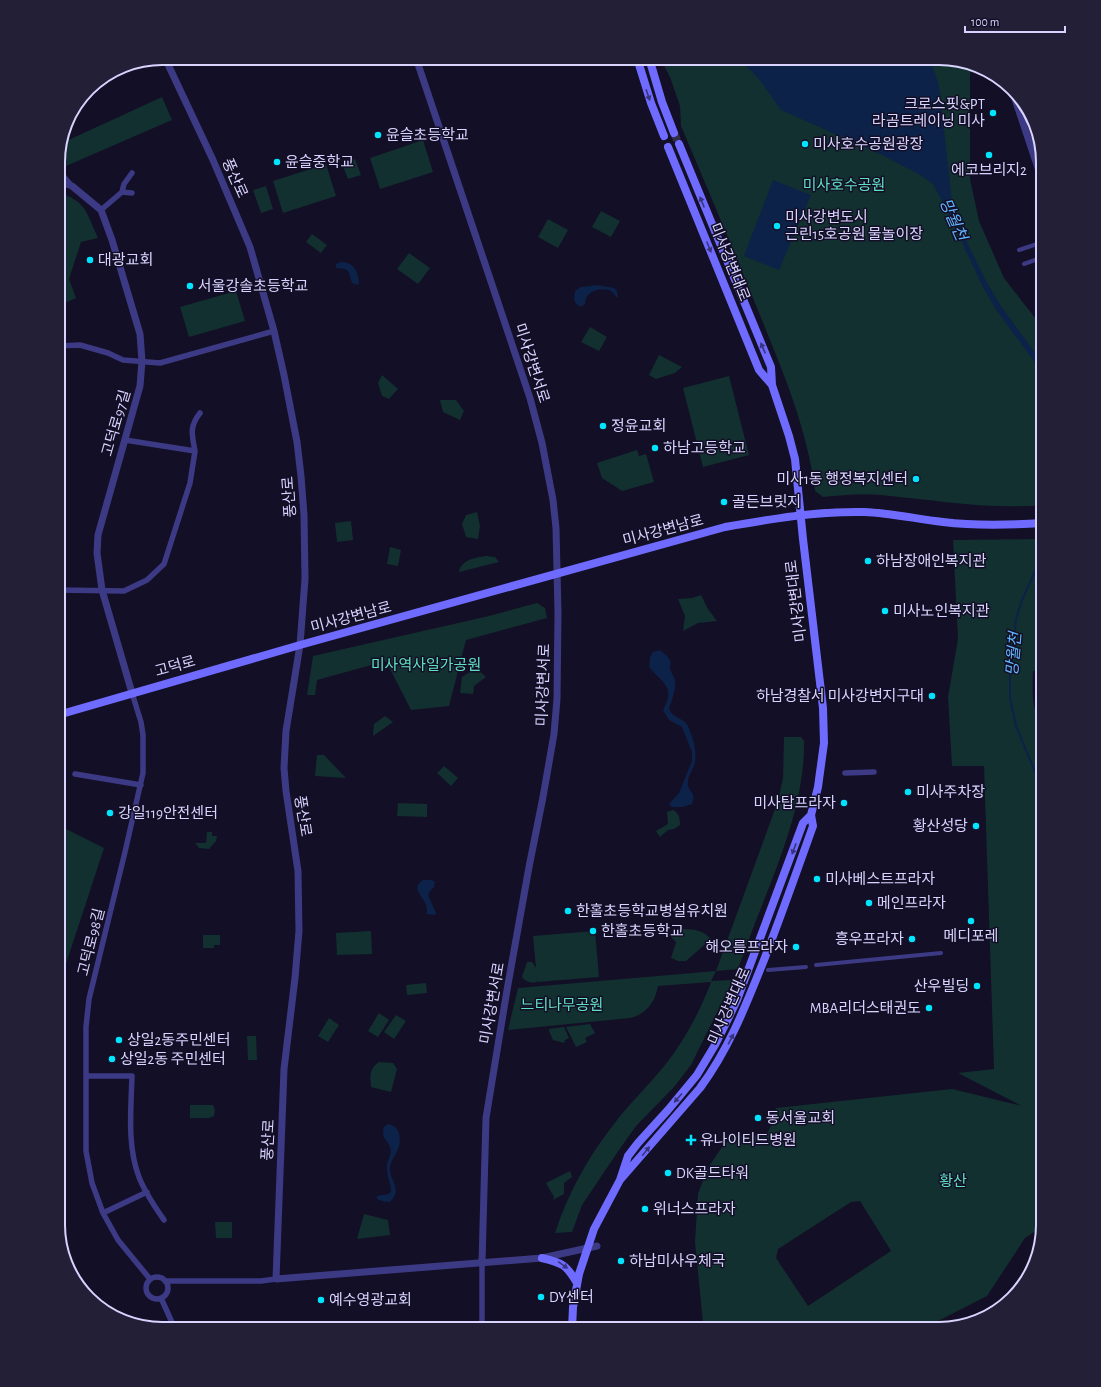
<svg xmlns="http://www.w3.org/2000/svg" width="1101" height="1387" font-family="'Alegreya Sans','Noto Sans KR',sans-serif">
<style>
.green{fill:#12302f;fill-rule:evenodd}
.water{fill:#0c2248}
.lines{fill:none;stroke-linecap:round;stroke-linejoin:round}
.stream{stroke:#0c2248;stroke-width:2}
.secondary-tunnel{stroke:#312d47;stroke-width:8;stroke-dasharray:8 4;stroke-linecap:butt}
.pedestrian{stroke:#3d3a85;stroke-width:4}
.minor{stroke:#3d3a85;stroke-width:5.5}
.tertiary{stroke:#3d3a85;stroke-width:7}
.secondary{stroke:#6f6bff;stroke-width:8}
.oneway{fill:#38347d}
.poi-dot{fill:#00e5ff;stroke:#130f26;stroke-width:1.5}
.labels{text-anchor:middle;stroke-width:3;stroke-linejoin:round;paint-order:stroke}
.poi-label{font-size:15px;fill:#d9d4ff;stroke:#130f26;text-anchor:start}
.street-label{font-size:15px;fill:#d9d4ff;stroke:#130f26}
.park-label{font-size:15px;fill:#5fe0c0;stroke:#130f26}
.water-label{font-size:16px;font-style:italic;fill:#62b6ff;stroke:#130f26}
.rim{fill:none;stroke:#d9d4ff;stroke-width:2}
</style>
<rect width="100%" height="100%" fill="#130f26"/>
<path class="green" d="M660 58H945L979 68 970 72V179L979 221 1004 278 1043 328V505C989 510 935 500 881 495 862 493 842 495 823 497L815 491C807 425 780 365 755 303 731 244 706 185 681 126L680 106 670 77Z
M162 97 172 120 66 166 58 154 62 143Z
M423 140 433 172 380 189 370 158Z
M355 159 361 175 348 179 342 164Z
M326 164 336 196 283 213 273 181Z
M266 186 273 209 261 213 253 190Z
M58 192C87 202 86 212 98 238L81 242 69 279 76 298 58 306Z
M601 211 620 221 611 237 592 227Z
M548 219 568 230 558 248 538 237Z
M312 234 327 245 321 253 306 242Z
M409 253 430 268 418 284 397 269Z
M236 291 245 321 189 337 180 307Z
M590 327 607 337 599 351 581 342Z
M659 355 682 367 675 373 656 379 649 375Z
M382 375 398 389 389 399 382 396 378 383Z
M729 376 749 455 703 467 683 388Z
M440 400H456L464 411 460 420 443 412Z
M637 450 639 456 646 454 654 482 622 491 602 478 597 463Z
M477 512 480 526 478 539 466 537 462 524 466 515Z
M351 521 353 540 337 542 335 523Z
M1043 539V670L1033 671C1032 694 1032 710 1043 731V1226L1025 1238 987 1296 938 1321 927 1329H708L703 1323 695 1242 698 1194 707 1169 720 1150 733 1135C746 1137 756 1137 768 1132L773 1122 776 1108 952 1089 1022 1106 958 1073 994 1069 984 766H952L948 697 958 639 953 540ZM860 1201 891 1251 808 1306 776 1258 778 1249 851 1202Z
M390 547 401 550 398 566 387 564Z
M486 556 495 557 499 562 459 572V571C463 559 475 558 486 556Z
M701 595 708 609 717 621 698 623 683 631 685 616 678 599 692 598Z
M537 603 545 608 547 618 466 640 449 706 411 710 386 661 317 680 315 695H307L313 656 489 616Z
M476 668 486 677 474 686 473 694 460 693 462 677Z
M385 716 393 722 373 736 374 724Z
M784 737H801L804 741C805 796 783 852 763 903 754 925 746 947 738 969L716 971 711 981 733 980 691 1065 674 1087 636 1126 619 1150 582 1205 572 1232 555 1233C568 1193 588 1157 614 1124 628 1105 645 1089 660 1071 682 1045 699 1014 711 982L658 986C655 1002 647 1014 630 1018L508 1030 518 988 716 971 778 801 783 778Z
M317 755H324L346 778 315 776Z
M444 766 458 778 451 786 437 773Z
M398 803 427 804V817L397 816Z
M673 810C679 813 680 818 680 825L674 829 668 830 660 837 656 831 668 824 667 812Z
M58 825 104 848 65 967 58 971Z
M207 832H212V836H217L216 841 209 849 199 848 195 843H206Z
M679 929C692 929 702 929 711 939L686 961H678L671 958 676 942 671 937 672 932Z
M371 931 372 954 337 955 336 933Z
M595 931 599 977 537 982 536 974 537 981 534 983C529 982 525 981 522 977L527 962H532L536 968 533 936Z
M203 935H220V945H214V948H203Z
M426 983 427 993 407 995 406 985Z
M379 1013 389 1020 378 1037 368 1031Z
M396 1015 406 1021 394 1039 384 1032Z
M329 1018 339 1025 328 1042 318 1036Z
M590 1024 595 1033 585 1038 587 1042 576 1047 566 1027Z
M564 1027 569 1038 565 1040 564 1043 553 1040 549 1031V1029Z
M247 1036H256L257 1060H248Z
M379 1062 393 1063 397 1069 391 1092 371 1087C370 1075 369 1069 379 1062Z
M190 1105H213L215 1110 214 1116 209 1118H190Z
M570 1171 572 1177 564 1183V1194L553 1200 554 1197 546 1183Z
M364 1214 388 1220 390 1235 357 1239Z
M215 1222H232V1238H216Z"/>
<path class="water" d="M738 58H927L933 68 938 82 941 101 952 203 964 236 987 283 1001 306 1038 357 1043 368V424C1042 402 1043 381 1034 361L997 311 982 285 944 204 932 183 915 172 882 155 781 110 759 79Z
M773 180 811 195 779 270 744 256Z
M341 262C354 262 358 271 359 283L358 285 352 283C348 271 351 269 336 268V264Z
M598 285 614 288 617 291 618 298C614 296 613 291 609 290 598 287 585 292 585 304L581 307 576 304 574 299 575 291 581 287Z
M660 650 667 656 671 662C668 670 673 673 675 680 676 688 672 701 669 708 671 718 683 717 688 726 693 738 699 755 693 768 691 773 688 776 688 782 687 788 691 790 693 795 694 798 693 802 692 804L683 807H672L669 804 679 793 692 761V752L682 727 669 720 663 710C676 686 663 684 649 667L650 657 653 652Z
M423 880H432L435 882 434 887 430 891 428 895 436 913 435 915 427 914C427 911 427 908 426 905 423 896 410 888 423 880Z
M388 1124C400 1126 402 1139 398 1149 396 1155 391 1160 390 1167 388 1180 404 1188 390 1202 385 1202 381 1201 377 1199V1196L389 1194 391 1191C391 1183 386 1174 387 1166 387 1160 393 1153 390 1147 386 1138 381 1139 384 1127Z"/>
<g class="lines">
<path class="stream" d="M1043 521V516
M1042 526 1039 563 1022 600 1016 619 1010 677V698L1016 726 1043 791"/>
<path class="secondary-tunnel" d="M674 133 679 144"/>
<path class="pedestrian" d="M1019 250 1043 242
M1024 264 1043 257
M816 965 941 953
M768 970 806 967"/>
<path class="minor" d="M122 192 132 193
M101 210 122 192 124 184 132 173
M58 346 80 345 108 353 123 360 160 363 274 331
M195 451C192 435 189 427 200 413
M58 590 124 591 147 580 164 564 190 483 195 451 125 440
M132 693 141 722 143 735V773L125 852 89 999 86 1027V1151L92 1183 103 1213 118 1240 150 1279
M845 773 874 772
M75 774 141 785
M86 1076H132C131 1109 127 1146 139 1177 145 1193 155 1207 164 1220
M103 1213 147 1192
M146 1288a11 11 0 1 1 22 0a11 11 0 1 1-22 0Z
M165 1281H261L276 1279
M161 1298 175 1329
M482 1329V1262"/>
<path class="tertiary" d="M165 58 213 160 250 247 274 331 284 375 297 442 301 476 304 515 305 579 300 645 286 731 284 768 286 791 298 871 299 931 295 978 284 1069 276 1279 542 1258 597 1246
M416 58 530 398 542 443 553 500 556 528 558 613 557 699 554 734 543 797 529 867 507 990 486 1118 482 1262
M1013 93 1043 183
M58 171 70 185
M58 181 72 186 101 210 112 240 140 334 142 361 140 386 98 535 97 553 102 590 132 693"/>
<path class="secondary" d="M637 58 651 103 664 136
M649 58 662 102 674 133
M668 147 759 370 772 385
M58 715 300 645 725 527C771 519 817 511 864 512 891 513 916 519 943 522 976 526 1010 525 1043 523
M620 1180 700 1088C729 1049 746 1005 764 960 781 916 797 871 813 826L811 815 818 787 824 743 823 708 803 539 795 459 789 436 772 385 771 367 679 144
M542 1258C562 1263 566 1264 577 1283
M572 1329 573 1307 579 1274 594 1229 620 1180 628 1156 638 1143 668 1110 697 1075 715 1045 727 1021 737 1000 803 823 811 815"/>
</g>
<defs><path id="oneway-solid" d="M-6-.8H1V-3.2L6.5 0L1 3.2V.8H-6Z"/></defs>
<g class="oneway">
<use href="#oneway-solid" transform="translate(648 95) rotate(71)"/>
<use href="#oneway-solid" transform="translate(702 202) rotate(-112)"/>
<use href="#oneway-solid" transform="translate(709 247) rotate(68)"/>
<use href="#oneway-solid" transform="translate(763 348) rotate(-113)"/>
<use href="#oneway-solid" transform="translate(794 849) rotate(110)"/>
<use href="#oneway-solid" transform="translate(731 1039) rotate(-62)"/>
<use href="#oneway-solid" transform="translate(678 1098) rotate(131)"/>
<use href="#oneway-solid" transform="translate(646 1151) rotate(-51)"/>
<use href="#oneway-solid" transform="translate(563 1265) rotate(35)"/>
</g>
<g class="poi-dot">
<circle cx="993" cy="113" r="4"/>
<circle cx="378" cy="135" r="4"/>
<circle cx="805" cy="144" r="4"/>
<circle cx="989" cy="155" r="4"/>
<circle cx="277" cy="162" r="4"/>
<circle cx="777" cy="226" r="4"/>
<circle cx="90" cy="260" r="4"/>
<circle cx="190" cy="286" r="4"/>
<circle cx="603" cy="426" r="4"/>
<circle cx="655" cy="448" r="4"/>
<circle cx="916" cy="479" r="4"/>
<circle cx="724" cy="502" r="4"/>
<circle cx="868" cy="561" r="4"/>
<circle cx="885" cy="611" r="4"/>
<circle cx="932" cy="696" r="4"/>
<circle cx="908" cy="792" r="4"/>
<circle cx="844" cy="803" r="4"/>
<circle cx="110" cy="813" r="4"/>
<circle cx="976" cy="826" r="4"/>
<circle cx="817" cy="879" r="4"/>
<circle cx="869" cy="903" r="4"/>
<circle cx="568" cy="911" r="4"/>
<circle cx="971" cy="921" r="4"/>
<circle cx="593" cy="931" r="4"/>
<circle cx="912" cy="939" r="4"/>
<circle cx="796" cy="947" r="4"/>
<circle cx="977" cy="986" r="4"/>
<circle cx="929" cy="1008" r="4"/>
<circle cx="119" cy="1040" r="4"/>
<circle cx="112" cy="1059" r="4"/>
<circle cx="758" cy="1118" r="4"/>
<path d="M689 1134h4v4h4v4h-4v4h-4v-4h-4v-4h4z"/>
<circle cx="668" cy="1173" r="4"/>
<circle cx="645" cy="1209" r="4"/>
<circle cx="621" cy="1261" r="4"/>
<circle cx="541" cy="1297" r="4"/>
<circle cx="321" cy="1300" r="4"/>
</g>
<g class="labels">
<g class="poi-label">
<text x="985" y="109" text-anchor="end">크로스핏&amp;PT<tspan x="985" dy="17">라곰트레이닝 미사</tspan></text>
<text x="386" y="140">윤슬초등학교</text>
<text x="813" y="149">미사호수공원광장</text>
<text x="285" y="167">윤슬중학교</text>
<text x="989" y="175" text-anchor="middle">에코브리지2</text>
<text x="785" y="222">미사강변도시<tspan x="785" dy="17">근린15호공원 물놀이장</tspan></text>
<text x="98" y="265">대광교회</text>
<text x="198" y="291">서울강솔초등학교</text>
<text x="611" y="431">정윤교회</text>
<text x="663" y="453">하남고등학교</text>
<text x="908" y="484" text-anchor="end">미사1동 행정복지센터</text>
<text x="732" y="507">골든브릿지</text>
<text x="876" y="566">하남장애인복지관</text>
<text x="893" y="616">미사노인복지관</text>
<text x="924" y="701" text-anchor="end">하남경찰서 미사강변지구대</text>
<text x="916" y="797">미사주차장</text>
<text x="836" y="808" text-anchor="end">미사탑프라자</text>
<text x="118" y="818">강일119안전센터</text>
<text x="968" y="831" text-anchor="end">황산성당</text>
<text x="825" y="884">미사베스트프라자</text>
<text x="877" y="908">메인프라자</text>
<text x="576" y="916">한홀초등학교병설유치원</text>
<text x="601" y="936">한홀초등학교</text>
<text x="971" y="941" text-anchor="middle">메디포레</text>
<text x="904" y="944" text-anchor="end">흥우프라자</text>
<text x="788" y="952" text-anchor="end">해오름프라자</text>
<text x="969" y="991" text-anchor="end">산우빌딩</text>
<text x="921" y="1013" text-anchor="end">MBA리더스태권도</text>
<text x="127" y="1045">상일2동주민센터</text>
<text x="120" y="1064">상일2동 주민센터</text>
<text x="766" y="1123">동서울교회</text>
<text x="700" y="1145">유나이티드병원</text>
<text x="676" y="1178">DK골드타워</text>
<text x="653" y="1214">위너스프라자</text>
<text x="629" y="1266">하남미사우체국</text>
<text x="549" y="1302">DY센터</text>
<text x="329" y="1305">예수영광교회</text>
</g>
<g class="street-label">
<text transform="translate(235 178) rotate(66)" y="5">풍산로</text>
<text transform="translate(730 262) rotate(68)" y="5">미사강변대로</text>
<text transform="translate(532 363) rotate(72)" y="5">미사강변서로</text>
<text transform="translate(116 423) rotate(-74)" y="5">고덕로97길</text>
<text transform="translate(289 497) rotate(-94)" y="5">풍산로</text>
<text transform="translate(663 530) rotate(-15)" y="5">미사강변남로</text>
<text transform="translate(796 601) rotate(-97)" y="5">미사강변대로</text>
<text transform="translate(351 617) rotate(-15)" y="5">미사강변남로</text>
<text transform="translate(175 666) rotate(-16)" y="5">고덕로</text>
<text transform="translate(543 685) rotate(-88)" y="5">미사강변서로</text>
<text transform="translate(303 816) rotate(81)" y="5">풍산로</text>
<text transform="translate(91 942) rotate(-76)" y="5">고덕로98길</text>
<text transform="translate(492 1003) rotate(-80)" y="5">미사강변서로</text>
<text transform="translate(729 1006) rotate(-66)" y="5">미사강변대로</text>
<text transform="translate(268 1140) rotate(-87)" y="5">풍산로</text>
</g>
<g class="park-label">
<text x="844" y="190">미사호수공원</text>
<text x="426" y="670">미사역사일가공원</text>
<text x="562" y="1010">느티나무공원</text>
<text x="953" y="1186">황산</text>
</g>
<g class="water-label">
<text transform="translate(954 219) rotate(66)" y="6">망월천</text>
<text transform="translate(1013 654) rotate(-85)" y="6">망월천</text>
</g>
</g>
<path d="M0 0H1101V1387H0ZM162 65H939A97 97 0 0 1 1036 162V1225A97 97 0 0 1 939 1322H162A97 97 0 0 1 65 1225V162A97 97 0 0 1 162 65Z" fill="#231f37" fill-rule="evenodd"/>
<path class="rim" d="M162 65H939A97 97 0 0 1 1036 162V1225A97 97 0 0 1 939 1322H162A97 97 0 0 1 65 1225V162A97 97 0 0 1 162 65Z"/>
<path d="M965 26v6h100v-6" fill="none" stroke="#d9d4ff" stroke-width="2"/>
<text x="971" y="26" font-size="12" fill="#d9d4ff" stroke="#130f26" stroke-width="3" paint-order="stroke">100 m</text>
</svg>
